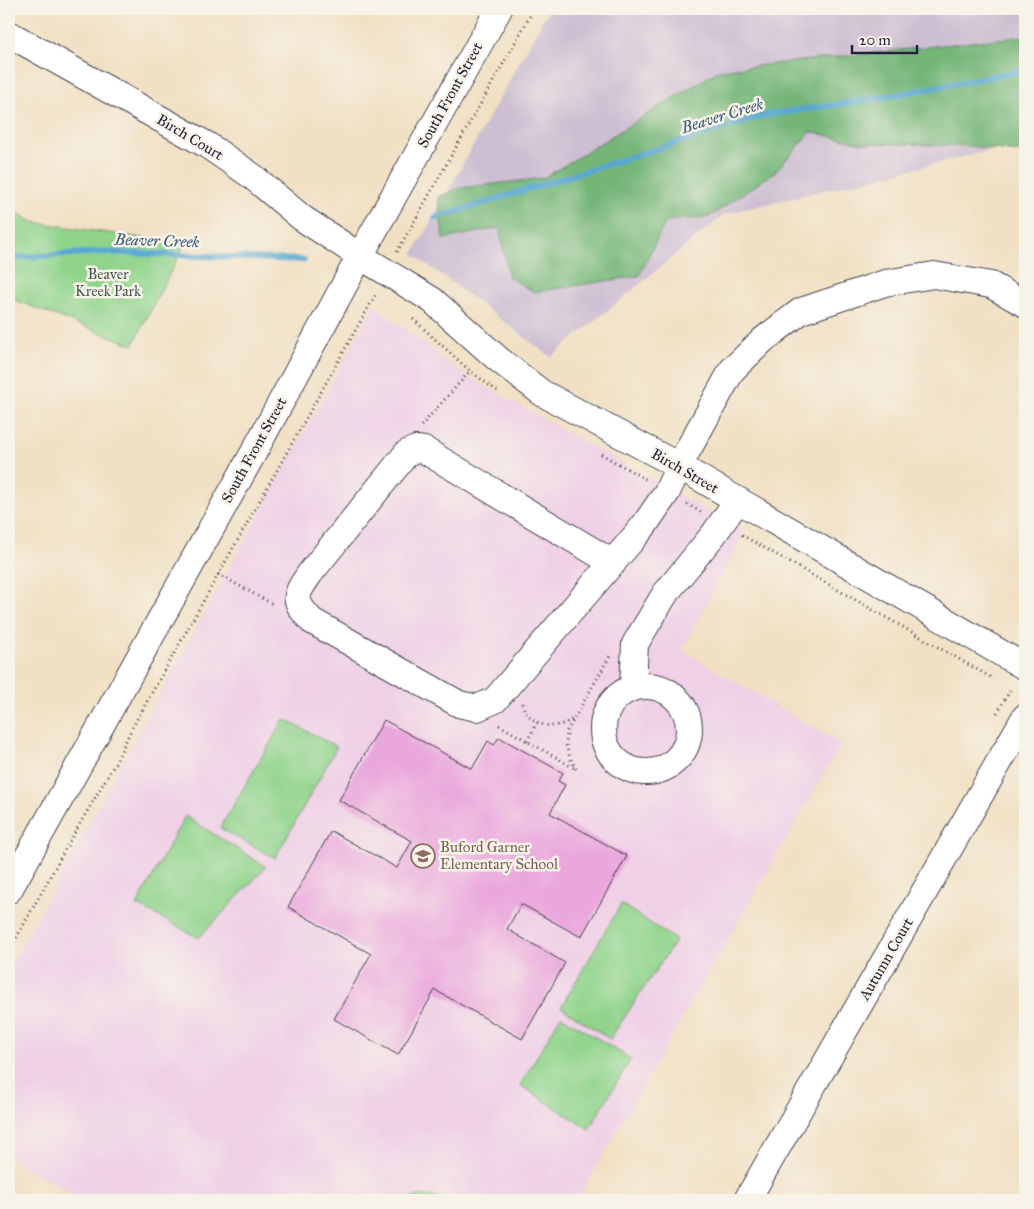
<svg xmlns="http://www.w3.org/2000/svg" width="1034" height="1209" font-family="'IM FELL Great Primer',serif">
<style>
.built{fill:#efd0e6}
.industrial{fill:#cdbed2}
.green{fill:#90d48c;stroke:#597b64}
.forest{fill:#74b678;stroke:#4b6c5a}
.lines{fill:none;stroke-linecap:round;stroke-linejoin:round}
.stream{stroke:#59a7d2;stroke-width:6}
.building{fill:#eaa7dd}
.minor-casing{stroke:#413e4f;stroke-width:28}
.path{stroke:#413e4f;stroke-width:3;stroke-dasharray:1 4;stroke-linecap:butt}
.minor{stroke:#fff;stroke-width:26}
.labels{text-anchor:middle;stroke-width:5;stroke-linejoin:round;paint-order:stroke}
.street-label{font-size:15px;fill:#22223b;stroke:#f7f3e8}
.park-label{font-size:15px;fill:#435753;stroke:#f7f3e8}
.education-label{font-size:15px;fill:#785e54;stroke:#f7f3e8;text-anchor:start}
.water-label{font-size:16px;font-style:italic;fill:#385777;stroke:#f7f3e8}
</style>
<rect width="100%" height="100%" fill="#f7f3e8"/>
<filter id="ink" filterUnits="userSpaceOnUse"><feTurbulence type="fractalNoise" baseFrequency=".02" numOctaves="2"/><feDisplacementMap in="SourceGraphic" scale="10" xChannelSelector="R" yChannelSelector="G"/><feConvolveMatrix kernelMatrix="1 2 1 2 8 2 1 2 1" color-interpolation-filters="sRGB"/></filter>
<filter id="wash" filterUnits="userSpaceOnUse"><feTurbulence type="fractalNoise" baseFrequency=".0096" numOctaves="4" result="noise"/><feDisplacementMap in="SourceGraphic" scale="20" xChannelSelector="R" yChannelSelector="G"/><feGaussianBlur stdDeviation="1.12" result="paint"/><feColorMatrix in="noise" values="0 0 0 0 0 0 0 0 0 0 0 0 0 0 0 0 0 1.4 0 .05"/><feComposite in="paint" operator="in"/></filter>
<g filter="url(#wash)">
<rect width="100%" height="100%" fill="#f1e0c3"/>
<path class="built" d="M374 305 465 375 745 532 682 650 841 744 577 1200H82L9 1157V968Z"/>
<path class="industrial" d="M549 9H1025V142L725 214 551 357 413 254Z"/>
<path class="green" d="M9 208 33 222 185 244 133 345 9 298Z
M284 719 337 747 275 858 220 828Z
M185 816 266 867 199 938 137 905Z
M621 904 676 940 610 1039 561 1007Z
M561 1016 631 1059 589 1129 520 1085Z
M421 1195 468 1200H406Z"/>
<path class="forest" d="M1025 36V153L969 146 863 143 811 132 775 172 709 217 666 221 639 276 534 292 509 277 499 228 443 239 438 197 460 188 544 178 719 70Z"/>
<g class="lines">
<path class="stream" d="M435 218 766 115 874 99 1025 70
M9 258 101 252 304 260"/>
</g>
<g id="blocks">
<path class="building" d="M384 720 472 769 488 741 494 745 499 737 563 773 558 781 565 785 550 813 627 856 581 937 521 904 507 929 565 963 522 1039 435 990 398 1055 334 1019 371 954 288 907 331 831 397 868 412 841 339 800Z"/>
</g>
</g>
<g filter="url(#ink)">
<use href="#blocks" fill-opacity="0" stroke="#413e4f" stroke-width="1"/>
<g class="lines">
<g class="minor-casing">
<path id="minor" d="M9 34 207 145 252 176 302 218 360 256 432 300 498 359 542 393 679 466 1025 667
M613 563 424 450 416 449 407 453 311 572C295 595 291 599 312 621L459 704 477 708 495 700 643 527 667 492 679 466 732 370 763 340 801 311 885 283 934 275 991 285 1025 304
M603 729a43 43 0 1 1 86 0a43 43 0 1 1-86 0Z
M633 688 635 644 665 594 714 534 737 501
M9 890 254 452 360 256 499 9
M747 1200 1025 717"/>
</g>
<path class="path" d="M397 252 534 9
M413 319 470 371 497 391
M421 426 470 371
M601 454 647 480
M687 504 701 512
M742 535 992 678
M218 574 274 605
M522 703C530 726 553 732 573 719
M997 713 1011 689
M499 725 576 769
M527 741 537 723
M576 769 570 758 566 745 567 731 610 656
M9 951 71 839 116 762 131 730 377 292"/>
<use href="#minor" class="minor"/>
</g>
</g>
<defs>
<g id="school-ring" transform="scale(1.25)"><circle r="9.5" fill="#f7f3e8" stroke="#8d6e63" stroke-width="1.5"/><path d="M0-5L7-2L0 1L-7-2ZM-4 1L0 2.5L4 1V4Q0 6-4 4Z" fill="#8d6e63"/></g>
</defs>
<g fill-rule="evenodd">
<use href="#school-ring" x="423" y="856"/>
</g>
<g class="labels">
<g class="street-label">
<text transform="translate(450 95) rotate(-61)" y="5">South Front Street</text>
<text transform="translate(190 137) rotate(31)" y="5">Birch Court</text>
<text transform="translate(254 450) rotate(-61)" y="5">South Front Street</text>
<text transform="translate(685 471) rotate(30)" y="5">Birch Street</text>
<text transform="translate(886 959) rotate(-60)" y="5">Autumn Court</text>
</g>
<g class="park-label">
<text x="108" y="279">Beaver<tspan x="108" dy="17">Kreek Park</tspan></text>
</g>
<g class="education-label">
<text x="440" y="852">Buford Garner<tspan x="440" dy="17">Elementary School</tspan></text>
</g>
<g class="water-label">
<text transform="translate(722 115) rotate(-17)" y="6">Beaver Creek</text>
<text transform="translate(157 240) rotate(2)" y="6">Beaver Creek</text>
</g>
</g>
<rect width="1034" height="1209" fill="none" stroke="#f7f3e8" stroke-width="30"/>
<path d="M852 45v8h65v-8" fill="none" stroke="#22223b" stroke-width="2.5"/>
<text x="859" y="45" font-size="15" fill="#22223b" stroke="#f7f3e8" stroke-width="4" paint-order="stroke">20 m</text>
</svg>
